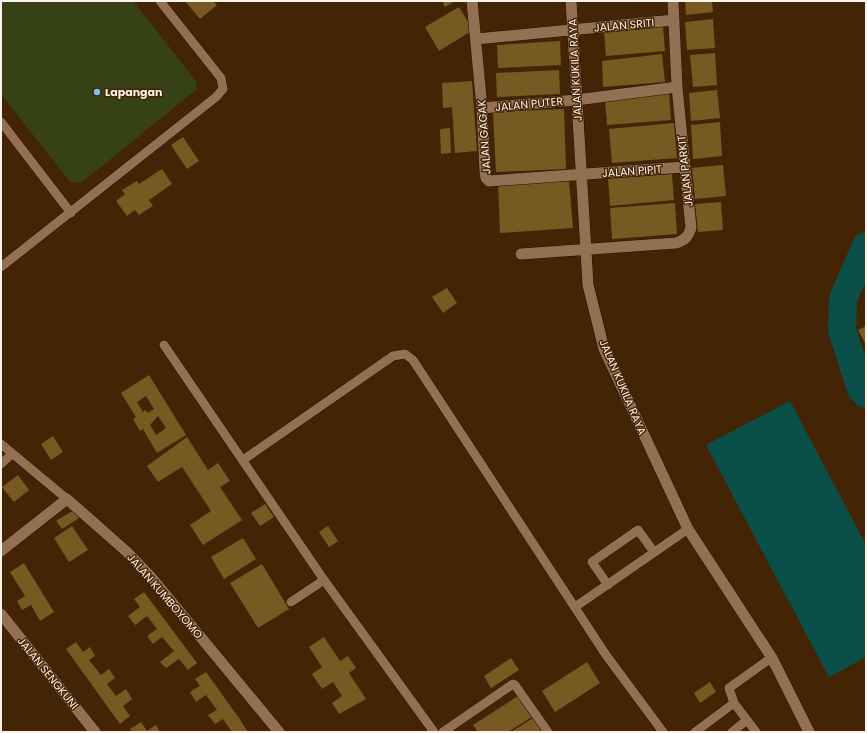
<svg xmlns="http://www.w3.org/2000/svg" width="867" height="733" font-family="Poppins,sans-serif">
<style>
.green{fill:#364115}
.water{fill:#0a5048}
.lines{fill:none;stroke-linecap:round;stroke-linejoin:round}
.river{stroke:#0a5048;stroke-width:28}
.building{fill:#765a21;fill-rule:evenodd}
.service-casing{stroke:#240f00;stroke-width:10}
.minor-casing{stroke:#240f00;stroke-width:12}
.service{stroke:#937051;stroke-width:9}
.minor{stroke:#937051;stroke-width:11}
.poi-dot{fill:#76c0f7;stroke:#432505;stroke-width:1.5}
.labels{text-anchor:middle;stroke-width:3;stroke-linejoin:round;paint-order:stroke}
.street-label{font-size:11px;fill:#fff2e8;stroke:#432505}
.poi-label{font-size:11px;font-weight:bold;fill:#fff2e8;stroke:#432505;text-anchor:start}
</style>
<rect width="100%" height="100%" fill="#432505"/>
<path class="green" d="M1 1H133L196 81 197 89 81 183 70 182 1 94Z"/>
<path class="water" d="M790 401 866 545V657L829 677 706 445Z"/>
<g class="lines">
<path class="river" d="M866 246 843 299 842 330 861 389 866 394"/>
</g>
<path class="building" d="M185 1H213L217 5 200 19Z
M442 1H455L445 7Z
M685 1H712L713 12 686 15Z
M459 7 473 30 439 51 425 27Z
M713 19 715 48 687 50 685 22Z
M663 26 665 51 606 56 604 31Z
M560 41 561 65 498 68 497 45Z
M715 53 717 85 693 87 690 55Z
M662 54 665 82 603 87 602 61Z
M559 70 560 94 497 97 496 73Z
M472 81 477 151 455 153 452 107 443 108 442 83Z
M717 90 720 118 691 121 689 93Z
M669 93 671 120 607 125 605 99Z
M564 109 566 169 496 172 493 112Z
M720 122 722 156 693 159 691 125Z
M674 123 677 158 612 163 609 129Z
M450 128 451 153 441 154 440 129Z
M183 137 199 161 187 169 171 145Z
M723 165 726 196 695 199 692 168Z
M162 169 172 184 149 200 153 206 139 215 135 210 127 216 116 201 125 194 122 190 137 181 139 184Z
M672 174 674 200 610 206 608 179Z
M569 181 573 228 500 233 498 183Z
M721 202 723 230 698 232 695 204Z
M675 203 677 234 612 239 610 208Z
M447 288 457 303 443 313 432 297Z
M866 326V345L858 330Z
M149 375 186 435 157 453 143 429 140 431 133 419 136 417 121 393ZM146 396 154 409 148 413 145 410 143 412 137 402ZM158 416 166 428 156 435 150 425Z
M53 436 63 452 51 460 41 444Z
M187 437 208 470 218 463 230 481 220 487 242 520 203 545 190 525 211 511 182 467 158 482 147 466Z
M18 475 29 490 14 502 2 487Z
M265 504 274 517 260 526 251 513Z
M74 510 79 518 62 529 56 521Z
M72 526 88 550 69 562 54 538Z
M328 526 338 541 329 547 319 532Z
M243 538 256 559 224 579 211 557Z
M24 563 54 612 40 621 31 605 22 610 17 601 25 596 10 572Z
M262 564 289 609 258 628 230 583Z
M144 592 197 663 188 670 179 659 166 668 160 662 174 651 162 637 153 644 147 636 157 629 147 616 135 625 128 616 140 607 134 599Z
M324 637 340 661 348 656 356 668 349 673 366 699 339 714 332 703 342 696 333 682 322 689 312 674 322 667 309 647Z
M76 642 83 652 90 647 95 656 89 660 101 675 109 669 115 678 107 684 116 696 126 689 132 699 123 706 130 716 120 724 66 649Z
M511 658 519 670 491 688 484 676Z
M587 662 600 683 555 712 542 691Z
M206 672 239 718 248 732H232L223 719 215 724 208 715 217 710 206 695 196 702 190 692 200 686 195 679Z
M710 682 716 692 700 703 694 693Z
M518 696 532 717 508 732H478L473 725Z
M533 718 542 732H511Z
M141 722 147 731 156 725 160 732H132L130 729Z"/>
<g class="lines">
<g class="service-casing">
<path id="service" d="M1 122 71 213
M1 267 216 97 223 89 221 78 160 1
M164 345 324 580 434 732
M1 444 67 499
M243 460 393 356 405 354 413 360 606 655 663 732
M1 464 12 454
M608 585 592 562 638 530 654 552
M291 602 324 580
M575 607 688 529
M443 732 513 684 515 685 548 732
M695 732 734 703
M732 732 747 720
M756 732 734 703 729 688 771 658"/>
</g>
<g class="minor-casing">
<path id="minor" d="M472 1 482 108 485 172 486 178 489 181 684 167
M571 1 588 285 604 349 688 529 772 658 809 732
M476 39 674 20
M482 108 576 100 677 87
M521 254 676 243C685 240 688 237 691 228L677 87 673 1
M1 551 67 499 127 552 151 577 279 732
M1 614 95 732"/>
</g>
<use href="#service" class="service"/>
<use href="#minor" class="minor"/>
</g>
<circle class="poi-dot" cx="97" cy="92" r="4"/>
<g class="labels">
<g class="street-label">
<text transform="translate(624 25) rotate(-5)" y="4">JALAN SRITI</text>
<text transform="translate(575 70) rotate(-93)" y="4">JALAN KUKILA RAYA</text>
<text transform="translate(529 104) rotate(-5)" y="4">JALAN PUTER</text>
<text transform="translate(484 137) rotate(-94)" y="4">JALAN GAGAK</text>
<text transform="translate(632 171) rotate(-4)" y="4">JALAN PIPIT</text>
<text transform="translate(685 171) rotate(-96)" y="4">JALAN PARKIT</text>
<text transform="translate(623 387) rotate(67)" y="4">JALAN KUKILA RAYA</text>
<text transform="translate(165 596) rotate(49)" y="4">JALAN KUMBOYOMO</text>
<text transform="translate(48 673) rotate(51)" y="4">JALAN SENGKUNI</text>
</g>
<g class="poi-label">
<text x="105" y="96">Lapangan</text>
</g>
</g>
<rect width="867" height="733" fill="none" stroke="#fff2e8" stroke-width="4"/>
</svg>
